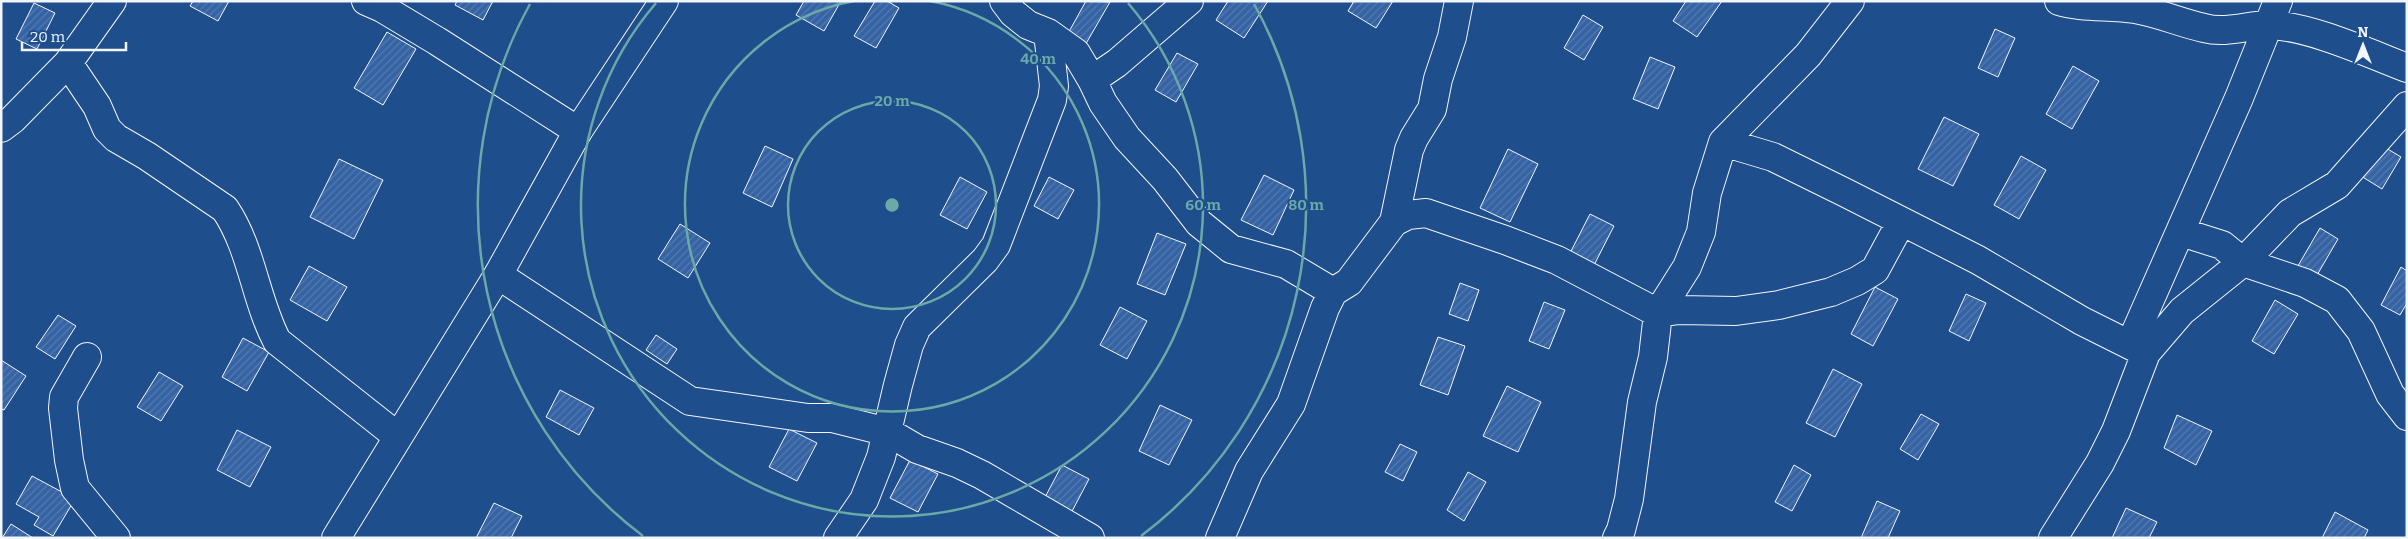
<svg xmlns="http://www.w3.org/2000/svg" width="2408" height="539" font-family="Bitter,serif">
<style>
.building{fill:url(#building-hatch);stroke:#f2f6ff}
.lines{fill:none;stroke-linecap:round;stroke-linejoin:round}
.minor-casing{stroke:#f2f6ff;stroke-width:30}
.highway-casing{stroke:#f2f6ff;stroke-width:30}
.minor{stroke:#1f4e8c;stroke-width:28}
.highway{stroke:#1f4e8c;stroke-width:28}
.ring{fill:none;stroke:#6aa9a8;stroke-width:2.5}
.centre{fill:#6aa9a8;stroke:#1f4e8c;stroke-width:2.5}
.ring-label{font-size:15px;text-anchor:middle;font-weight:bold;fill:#6aa9a8;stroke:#1f4e8c;stroke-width:4;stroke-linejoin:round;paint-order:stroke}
</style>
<defs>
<pattern id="building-hatch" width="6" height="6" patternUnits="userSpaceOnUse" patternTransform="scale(1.25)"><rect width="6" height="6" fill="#3563a3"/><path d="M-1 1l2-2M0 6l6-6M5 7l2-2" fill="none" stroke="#537ab1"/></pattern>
</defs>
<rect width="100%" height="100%" fill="#1f4e8c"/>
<path class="building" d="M193 1H229L218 21 190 6Z
M457 1H493L483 20 455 5Z
M804 1H841L824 31 796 15Z
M875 1H887L899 8 876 48 854 36Z
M1086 1 1110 2 1084 47 1066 37Z
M1228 1H1268L1244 38 1216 20Z
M1354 1H1393L1376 28 1348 11Z
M1686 1H1722L1697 37 1673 21Z
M34 3 55 13 37 49 16 39Z
M1583 15 1603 27 1584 60 1564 48Z
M1995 29 2015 38 1998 77 1978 68Z
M387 32 416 49 383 105 354 88Z
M1177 53 1198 64 1176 102 1155 90Z
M1650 57 1675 67 1658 109 1633 99Z
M2073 66 2099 81 2072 129 2046 114Z
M1944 117 1979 134 1953 186 1918 169Z
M2381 145 2401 157 2382 189 2361 176Z
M765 146 793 159 772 207 743 193Z
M1508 149 1538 164 1510 222 1480 208Z
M2021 156 2046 170 2019 219 1994 205Z
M339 159 383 180 354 239 310 217Z
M1264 175 1294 190 1273 235 1241 220Z
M960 177 987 192 967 229 940 215Z
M1049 177 1074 190 1058 219 1034 206Z
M1590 214 1614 226 1593 267 1569 255Z
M680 224 710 243 688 278 658 259Z
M2320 228 2338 239 2313 282 2295 271Z
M1157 233 1186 244 1165 295 1137 284Z
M309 266 347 287 327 321 290 300Z
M2401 267 2407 271V303L2400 315 2381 305Z
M1460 283 1479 290 1468 321 1449 314Z
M1875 287 1898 299 1873 346 1851 334Z
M1966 294 1986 303 1969 341 1949 331Z
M2275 300 2298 314 2274 354 2252 341Z
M1544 302 1565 310 1549 349 1529 341Z
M1120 307 1147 321 1127 359 1100 345Z
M58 315 76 326 55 359 36 347Z
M656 335 677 349 667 364 646 350Z
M1438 337 1465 346 1448 395 1420 385Z
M243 338 269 352 247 391 222 377Z
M1 360 26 376 4 410 1 409Z
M1833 369 1862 384 1835 437 1806 423Z
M159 372 183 386 161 421 137 407Z
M1507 386 1541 402 1518 452 1483 436Z
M560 390 594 408 579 435 546 417Z
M1160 405 1192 420 1169 465 1139 451Z
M1921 414 1939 424 1918 460 1900 449Z
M2177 415 2212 431 2196 465 2164 448Z
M789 429 817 443 797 481 769 467Z
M237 430 271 447 250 487 217 470Z
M1400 444 1417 452 1403 481 1385 472Z
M910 460 938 474 918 512 890 498Z
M1062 465 1089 479 1069 517 1042 503Z
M1794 465 1811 475 1792 511 1775 502Z
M1468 472 1486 482 1464 521 1447 510Z
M32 476 75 499 53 536 34 525 39 517 16 504Z
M1877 501 1900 511 1888 538H1861Z
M494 503 522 516 511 538H476Z
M2126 508 2157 522 2149 538H2112Z
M2335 512 2368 530 2364 538H2322Z
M11 524 33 538H2Z"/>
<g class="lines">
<g class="minor-casing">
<path id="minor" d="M112 1 68 63 97 106 107 129 116 138 147 156 225 209C252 249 255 299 277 341L397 436
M366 1 382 8 437 41 578 131
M1004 1 1013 13 1028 25 1048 33 1076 53 1092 80
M1189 1 1117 63 1092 80 1103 103 1127 138 1165 179 1199 223 1231 249 1286 264 1333 292
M2059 1C2080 8 2112 5 2135 9 2159 13 2181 23 2204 28 2226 34 2248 25 2269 25 2310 26 2368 53 2407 68
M1 128 13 119 68 63
M1723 142 1773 157 1846 193 1978 260 2082 321 2146 353
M1394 222 1408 215 1426 213 1505 240 1557 260 1658 313 1679 310 1736 311 1779 305 1831 292 1857 281 1875 270 1901 222
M2181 232 2222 245 2243 262 2305 283 2337 300 2361 331 2390 394 2407 416
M498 275 690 401 808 418H832L888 432 917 449 957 463 982 475 1090 538
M2130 345 2239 98 2278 1
M87 357 64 397 63 408 69 460 75 488 116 538
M838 538 864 500 881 457 898 385 909 345 917 327 985 260 996 245 1052 100 1054 86 1048 33
M1220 538 1249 471 1291 404 1325 308 1333 292 1349 282 1394 222 1409 150 1414 138 1432 109 1438 79 1452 37 1459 1
M1617 538 1621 530 1629 499 1642 402 1653 357 1658 313 1687 267 1701 232 1707 193 1723 142 1808 55 1850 1
M2053 538 2100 463 2116 431 2146 353 2182 311 2243 262 2290 213 2337 185 2407 106"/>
</g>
<g class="highway-casing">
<path id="highway" d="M336 538 498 275 578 131 664 1"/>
</g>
<use href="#minor" class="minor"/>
<use href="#highway" class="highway"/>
</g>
<g class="ring">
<circle cx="892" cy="205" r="104"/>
<path d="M930 1A207 207 0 1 1 854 1"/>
<path d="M1128 3A311 311 0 1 1 656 3"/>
<path d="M643 536A414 414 0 0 1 530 4M1254 4A414 414 0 0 1 1141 536"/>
</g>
<circle cx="892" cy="205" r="8" class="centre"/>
<g class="ring-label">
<text x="1038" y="64">40 m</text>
<text x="892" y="106">20 m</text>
<text x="1203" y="210">60 m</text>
<text x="1306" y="210">80 m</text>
</g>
<rect width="2408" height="539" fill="none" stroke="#f2f6ff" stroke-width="5"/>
<g transform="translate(2363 45)" stroke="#1f4e8c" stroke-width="4" paint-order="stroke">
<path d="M0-4L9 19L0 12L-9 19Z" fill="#f2f6ff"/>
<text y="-8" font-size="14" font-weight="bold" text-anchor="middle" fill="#f2f6ff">N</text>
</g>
<path d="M22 42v8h104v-8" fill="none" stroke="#f2f6ff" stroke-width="2.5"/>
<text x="30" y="42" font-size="15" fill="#f2f6ff" stroke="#1f4e8c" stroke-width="4" paint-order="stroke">20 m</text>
</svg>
